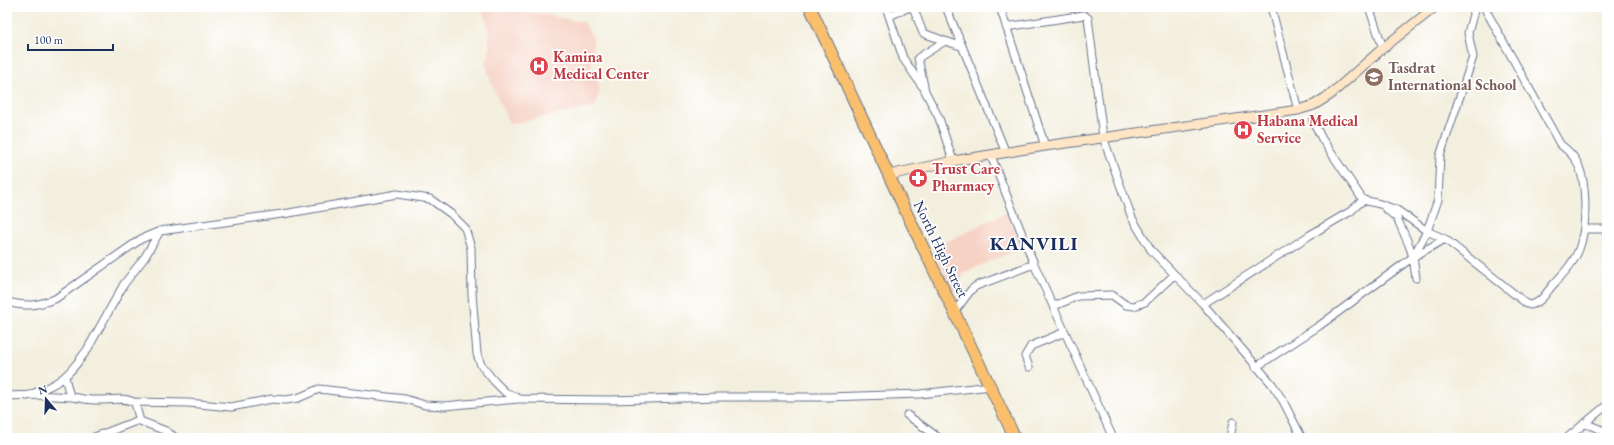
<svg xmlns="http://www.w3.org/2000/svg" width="1614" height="445" font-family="'EB Garamond',serif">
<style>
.built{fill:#f6d2c4}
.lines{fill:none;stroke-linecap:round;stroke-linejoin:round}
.minor-casing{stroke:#67728b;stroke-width:9}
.secondary-casing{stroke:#67728b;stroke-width:11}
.trunk-casing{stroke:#67728b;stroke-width:13}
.minor{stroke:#fff;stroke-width:7}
.secondary{stroke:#fde5c5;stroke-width:9}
.trunk{stroke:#f9bf6d;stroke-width:11}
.labels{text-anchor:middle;stroke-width:3.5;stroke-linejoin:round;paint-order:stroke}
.health-label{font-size:15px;font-weight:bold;fill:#be3a42;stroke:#fff;text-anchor:start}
.education-label{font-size:15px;font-weight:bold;fill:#785e54;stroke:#fff;text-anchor:start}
.street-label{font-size:15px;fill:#1b2f5e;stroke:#fff}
.district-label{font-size:19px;font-weight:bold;letter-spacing:1px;fill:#1b2f5e;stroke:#fff}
</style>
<rect width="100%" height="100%" fill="#fff"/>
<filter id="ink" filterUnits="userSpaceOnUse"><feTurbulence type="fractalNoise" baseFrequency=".025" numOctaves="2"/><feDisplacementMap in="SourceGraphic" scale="8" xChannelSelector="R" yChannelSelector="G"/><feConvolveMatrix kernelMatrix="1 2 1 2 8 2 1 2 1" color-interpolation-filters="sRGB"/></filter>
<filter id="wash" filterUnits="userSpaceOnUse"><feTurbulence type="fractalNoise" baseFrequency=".012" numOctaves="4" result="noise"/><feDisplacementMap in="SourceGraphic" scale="16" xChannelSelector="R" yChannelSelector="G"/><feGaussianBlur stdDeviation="0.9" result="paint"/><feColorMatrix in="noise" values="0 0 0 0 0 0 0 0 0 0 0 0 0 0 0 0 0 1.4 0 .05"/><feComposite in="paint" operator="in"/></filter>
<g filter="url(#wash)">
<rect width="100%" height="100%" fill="#f3efde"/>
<path class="built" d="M482 7H503L584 22 593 38V52L590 69 596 72 600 90 595 107 509 124 491 82 485 63 489 55V32Z
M1007 212 1021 248 965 272 954 293 931 246 948 241Z"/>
</g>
<g filter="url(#ink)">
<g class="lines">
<g class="minor-casing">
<path id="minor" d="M886 7 903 58 922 86
M913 7 923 33 945 41
M946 7 1006 153
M1000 7 1045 146
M1271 7 1298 110
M1369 7 1383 48
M889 16 910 7
M1006 27 1084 15 1088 18 1103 137 1132 218 1151 250 1203 304 1272 384 1283 401 1302 438
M1313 121 1322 139 1363 200 1380 204 1397 210 1427 231 1445 239 1527 304 1530 305C1540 304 1546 293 1552 286 1562 275 1574 263 1579 249 1587 228 1588 178 1575 159 1571 153 1565 148 1560 144L1484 7
M991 156 1034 264 1113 438
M953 161 939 118 925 91 918 58 945 41 961 46
M1584 229H1607
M1413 257 1427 231 1438 200 1440 156 1473 57 1468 33 1475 7
M1416 278 1413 257 1445 239
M7 302C28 307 35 306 55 299L141 239 160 231 289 213 397 194 430 199 451 214 465 228 471 248 472 294 477 354 481 365 494 381 505 392 520 399 610 400 720 397H828L920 394 991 386
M1203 304 1310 235 1351 211 1363 200
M1054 306 1078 296 1112 295 1126 305 1134 306 1145 302 1174 275
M955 311 971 290 976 286 1034 264
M1029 367 1025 356 1031 346 1065 332
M1256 367 1319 326 1413 257 1409 245 1397 218 1385 208
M65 377 69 393 72 397C80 398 87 400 94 400 106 401 125 396 135 403L140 421 166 431 176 438
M7 396 36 395 72 397
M27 396C39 391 54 386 64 377 73 370 80 359 87 350L124 284 145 257 160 231
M134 402 188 403 231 407 272 399 286 400 298 398 319 389 405 399 425 405 444 406 518 399
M907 415 939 438
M1584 423 1607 432
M92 438 139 420
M390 438H393
M1230 438 1233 422
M1567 438 1607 405"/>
</g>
<g class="secondary-casing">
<path id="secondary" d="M889 175 953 161 1045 146 1298 110 1314 105 1330 95 1383 48 1435 7"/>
</g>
<g class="trunk-casing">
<path id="trunk" d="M810 7 905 210 1015 438"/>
</g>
<use href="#minor" class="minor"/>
<use href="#secondary" class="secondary"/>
<use href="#trunk" class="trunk"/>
</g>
</g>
<defs>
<g id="hospital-disc" transform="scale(1)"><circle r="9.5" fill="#e0444e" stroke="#fff"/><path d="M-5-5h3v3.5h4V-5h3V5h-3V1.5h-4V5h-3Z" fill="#fff"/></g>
<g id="school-disc" transform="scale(1)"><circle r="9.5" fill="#8d6e63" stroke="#fff"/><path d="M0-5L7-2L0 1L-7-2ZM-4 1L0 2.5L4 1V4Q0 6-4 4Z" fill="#fff"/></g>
<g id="pharmacy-disc" transform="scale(1)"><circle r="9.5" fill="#e0444e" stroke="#fff"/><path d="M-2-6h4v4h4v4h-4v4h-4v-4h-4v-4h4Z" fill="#fff"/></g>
</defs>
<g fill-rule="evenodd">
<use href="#hospital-disc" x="539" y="66"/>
<use href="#school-disc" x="1374" y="77"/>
<use href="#hospital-disc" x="1243" y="130"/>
<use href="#pharmacy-disc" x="918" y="178"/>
</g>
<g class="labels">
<g class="health-label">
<text x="553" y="62">Kamina<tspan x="553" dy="17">Medical Center</tspan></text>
<text x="1257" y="126">Habana Medical<tspan x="1257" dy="17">Service</tspan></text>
<text x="932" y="174">Trust Care<tspan x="932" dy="17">Pharmacy</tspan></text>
</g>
<g class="education-label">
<text x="1388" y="73">Tasdrat<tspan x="1388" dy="17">International School</tspan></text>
</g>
<g class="street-label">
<text transform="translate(941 249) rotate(64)" y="5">North High Street</text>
</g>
<g class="district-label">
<text x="1034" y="250">KANVILI</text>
</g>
</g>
<rect width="1614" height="445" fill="none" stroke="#fff" stroke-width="24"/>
<g transform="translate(46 399) rotate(341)" stroke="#ffffff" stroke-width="3" paint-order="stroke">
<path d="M0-3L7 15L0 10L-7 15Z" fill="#1b2f5e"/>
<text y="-6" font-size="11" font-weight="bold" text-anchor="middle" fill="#1b2f5e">N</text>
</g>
<path d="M28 44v6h85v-6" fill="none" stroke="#1b2f5e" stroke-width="2"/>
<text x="34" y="44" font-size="12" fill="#1b2f5e" stroke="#ffffff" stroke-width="3" paint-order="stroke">100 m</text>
</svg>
